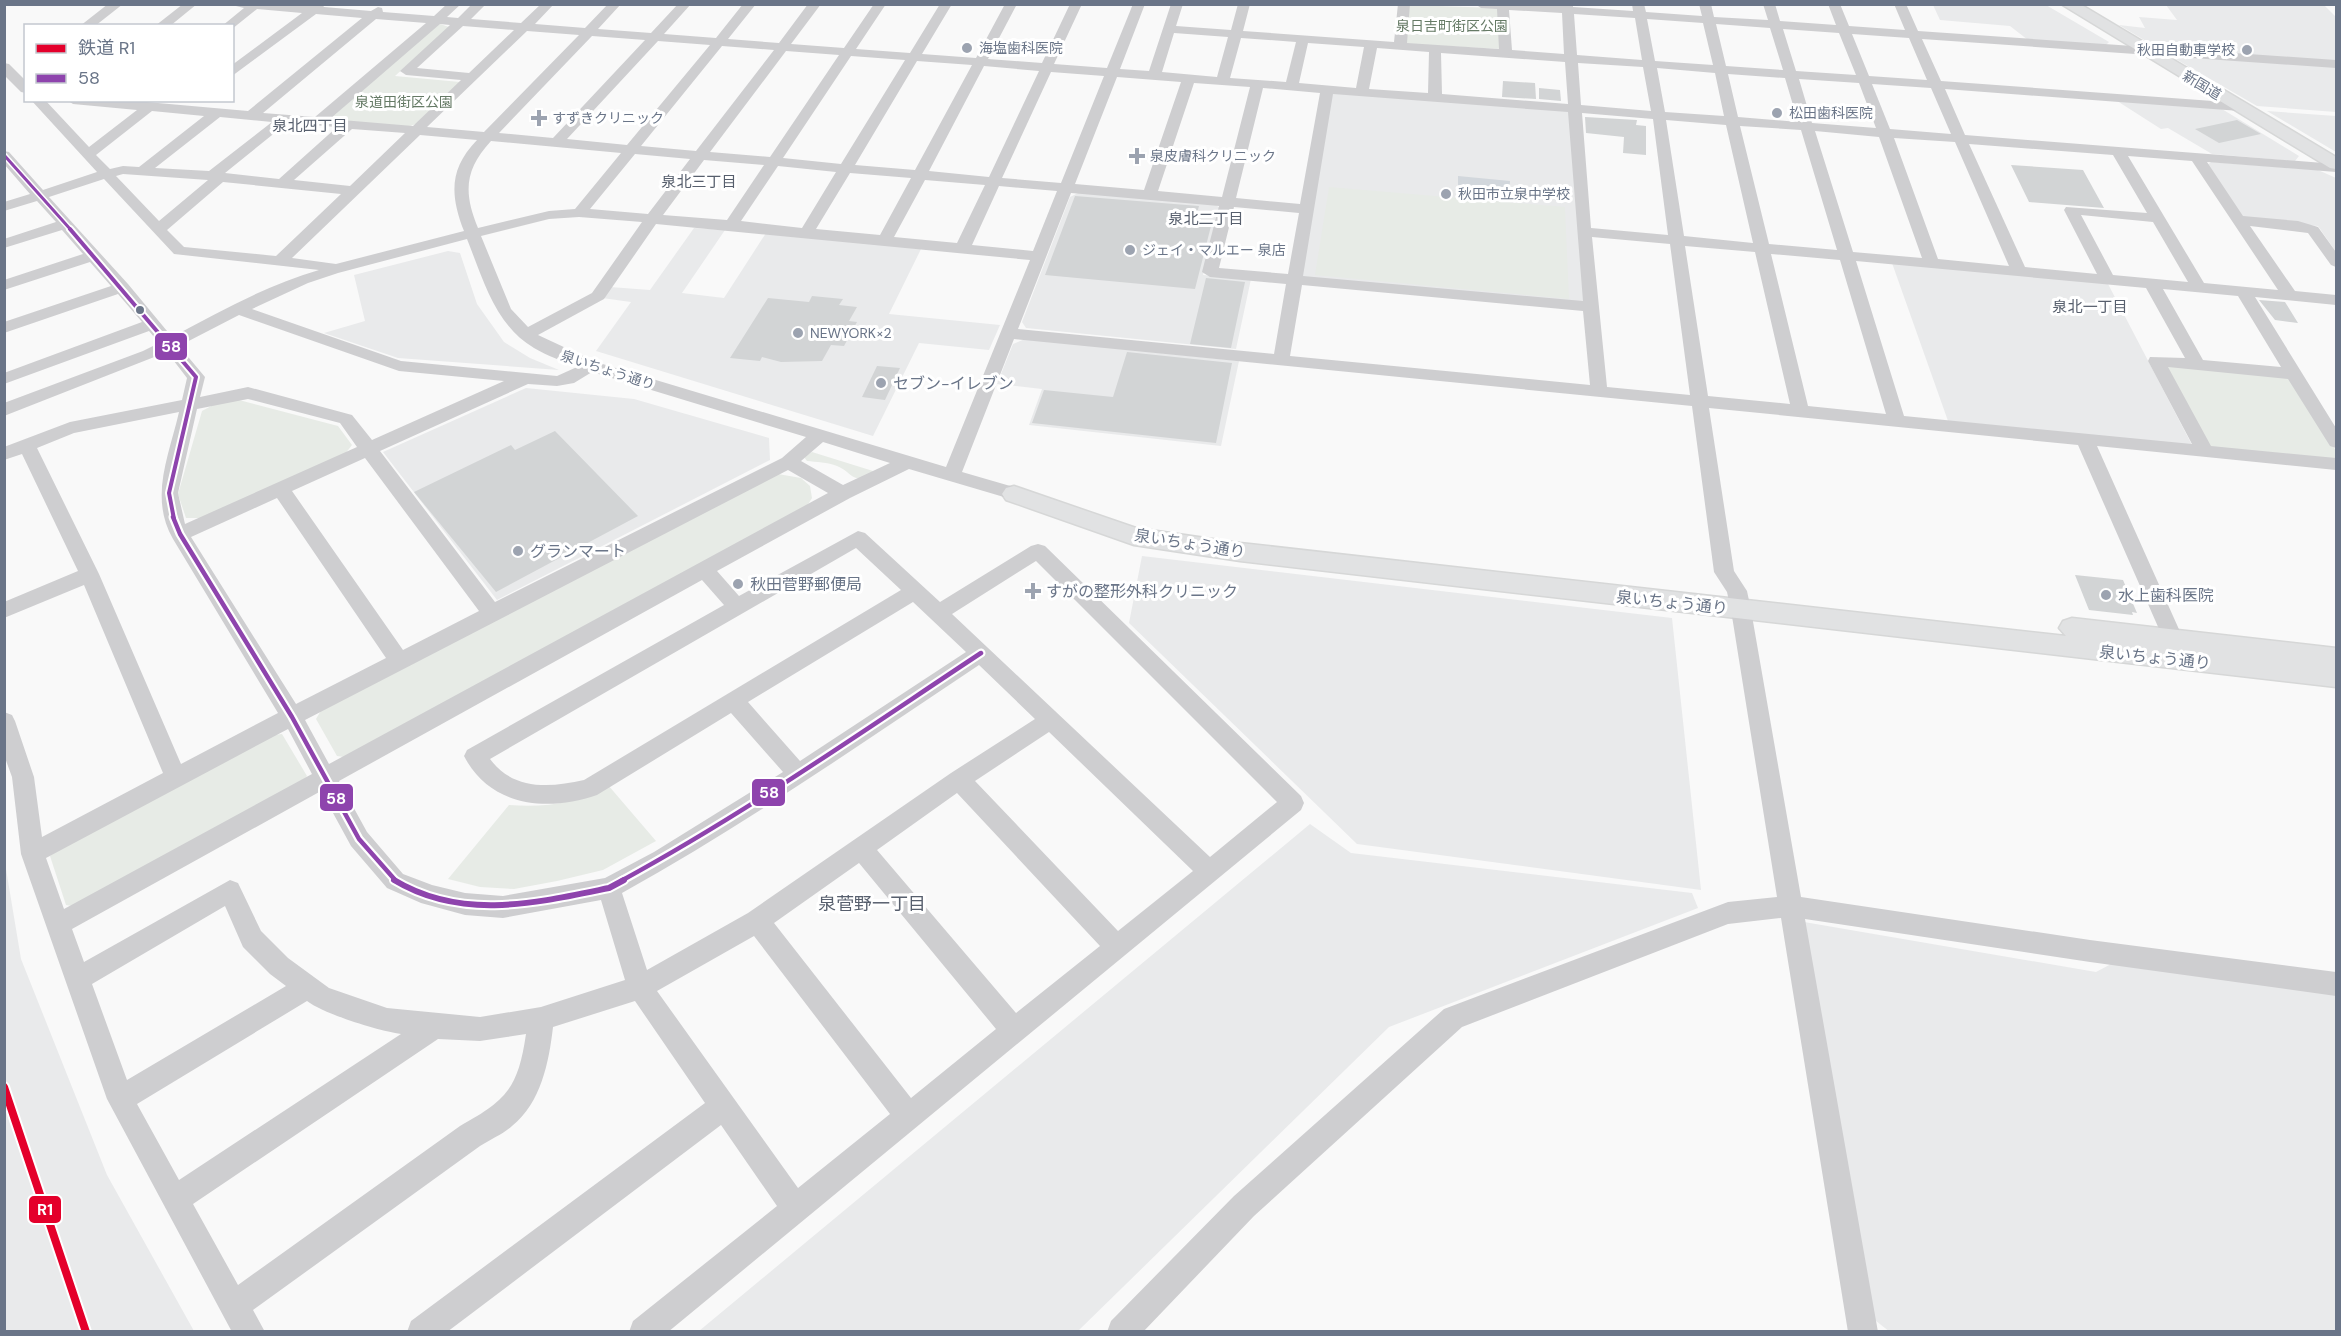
<svg xmlns="http://www.w3.org/2000/svg" width="2341" height="1336" font-family="'DM Sans','Noto Sans JP',sans-serif">
<style>
.built{fill:#e9eaeb}
.green{fill:#e7ebe6}
.water{fill:#d2d7dc}
.building{fill:#d2d4d5}
.lines{fill:none;stroke-linecap:round;stroke-linejoin:round}
.major-casing{stroke:#d6d7d7;stroke-width:3}
.minor{fill:#ceced0;fill-rule:evenodd}
.major{fill:#e1e2e3;fill-rule:evenodd}
.bus-1-far3-casing{stroke:#fff;stroke-width:6}
.bus-1-far2-casing{stroke:#fff;stroke-width:8}
.bus-1-far1-casing{stroke:#fff;stroke-width:9}
.bus-1-casing{stroke:#fff;stroke-width:10}
.bus-1-far3{stroke:#8e44ad;stroke-width:3}
.bus-1-far2{stroke:#8e44ad;stroke-width:4}
.bus-1-far1{stroke:#8e44ad;stroke-width:4.5}
.bus-1{stroke:#8e44ad;stroke-width:6}
.rail-1-casing{stroke:#fff;stroke-width:12}
.rail-1{stroke:#e4002b;stroke-width:8}
.poi-dot{fill:#9ca3b0;stroke:#fff;stroke-width:2}
.bus-dot{fill:#6a7588;stroke:#fff;stroke-width:2}
.labels{text-anchor:middle;stroke-width:6;stroke-linejoin:round;paint-order:stroke}
.far-park-label{font-size:14px;fill:#657a65;stroke:#fff}
.far-poi-label{font-size:14px;fill:#6a7588;stroke:#fff;text-anchor:start}
.far-street-label{font-size:14px;fill:#6a7588;stroke:#fff}
.far-neighbourhood-label{font-size:15px;fill:#575f6d;stroke:#fff}
.poi-label{font-size:16px;fill:#6a7588;stroke:#fff;text-anchor:start}
.street-label{font-size:16px;fill:#6a7588;stroke:#fff}
.neighbourhood-label{font-size:18px;fill:#575f6d;stroke:#fff}
.line-badge{stroke:#fff;stroke-width:2}
.badge-label{font-size:16px;text-anchor:middle;font-weight:bold;fill:#fff}
</style>
<rect width="100%" height="100%" fill="#f9f9f9"/>
<path class="built" d="M1933 5H2046L2109 42 2105 46 2028 40 2010 26 1940 20Z
M2166 5H2324L2336 17V62L2161 50 2119 25 2145 28 2139 17 2177 20Z
M2167 54 2336 66V112L2257 106Z
M1327 91 1576 109 1591 307 1295 280Z
M2114 99 2217 106 2299 156 2295 161 2212 154 2168 128 2161 129Z
M2267 111 2336 116V152Z
M2211 162 2318 170 2336 178V252L2318 226 2247 219 2241 217 2206 166Z
M1080 192 1213 203 1220 208 1203 275 1251 279 1236 349 1026 328 1022 322 1070 197Z
M694 228 725 230 682 293 724 298 766 233 921 249 889 314 1000 325 989 350 919 343 873 436 596 351 631 302 602 298 610 287 650 290Z
M448 251 460 253 477 304 504 342 530 358 559 370 398 358 324 333 365 321 354 275Z
M1892 263 2107 282 2192 445 1948 421Z
M1025 339 1239 361 1221 446 1029 425 1042 389 997 384 1013 344Z
M526 388 634 399 769 438 770 460 497 600 383 452Z
M1142 556 1672 618 1701 890 1357 844 1129 623Z
M1310 824 1351 853 1692 893 1698 908 1389 1027 1078 1331H699Z
M5 863 21 959 107 1175 194 1331H5Z
M1804 922 2096 972 2113 963 2336 992V1331L1890 1332 1871 1317Z"/>
<path class="green" d="M1408 5 1498 8 1502 49 1408 44 1404 42Z
M440 24 449 27 395 76 460 82 416 124 407 127 329 120 435 25Z
M1329 187 1565 207 1569 299 1315 275Z
M2171 365 2286 377 2293 380 2336 451V459L2212 447 2205 443 2165 367Z
M239 400 338 426 352 445 345 454 202 518H186L178 494 202 411 215 404Z
M812 452 873 471 872 474C850 484 854 473 837 466 828 462 816 462 807 461L804 457Z
M778 474 801 478 810 486 812 498 807 506 351 758 337 756 316 719 323 707Z
M282 734 307 776 301 784 78 907 66 905 50 856 60 846 273 735Z
M608 785 656 841 603 870 557 881 514 889 480 887 448 879 509 805C546 808 576 803 608 785Z"/>
<path class="water" d="M1458 176 1510 181 1509 195 1458 190Z"/>
<path class="building" d="M1503 81 1535 83 1536 99 1502 97Z
M1539 88 1560 90 1561 101 1539 99Z
M1585 117 1637 120 1636 125 1646 126V155L1623 153 1624 137 1586 133Z
M2237 120 2261 134 2219 143 2195 129Z
M2011 165 2083 170 2104 208 2029 202Z
M1075 196 1199 206 1194 224 1211 226 1195 289 1045 275Z
M1206 278 1245 282 1231 348 1190 344Z
M812 296 843 299 839 305 857 307 849 321 857 322 844 346 831 345 822 361 781 362 762 357 760 361 730 358 768 298 809 302Z
M2259 300 2285 302 2298 323 2275 320Z
M1127 352 1232 363 1216 443 1032 423 1044 390 1113 397Z
M877 366 900 368 885 400 862 397Z
M555 431 638 516 496 592 414 492 511 445 515 450Z
M2075 575 2123 580 2137 613 2132 612 2133 615 2089 610Z"/>
<g class="lines">
<g class="major-casing">
<path id="major" d="M2061 4H2080L2336 157V169L2330 168Z
M1014 486 1136 528 1240 543 2066 636 2059 628 2063 621 2072 618 2336 648V687L1240 561 1134 545 1006 500 1002 494 1006 488Z"/>
</g>
<path class="minor" d="M108 4H123L95 26H80Z
M183 4H197L170 26H155Z
M228 4 311 6 322 4 324 7 371 11 378 7 382 8 383 12 434 16 447 4H461L447 17 458 18 472 4H486L471 19 521 23 541 4H554L535 24 585 28 608 4H621L598 29 651 33 678 4H691L664 34 716 38 743 4H756L728 39 779 43 808 4H821L791 44 844 48 874 4H886L856 49 910 53 940 4H952L922 54 976 58 1005 4H1017L988 59 1042 63 1070 4H1082L1054 64 1107 68 1133 4H1145L1120 69 1149 71 1171 4H1183L1176 26 1231 30 1238 4H1250L1243 31 1394 42 1398 4H1410L1407 43 1499 49 1497 9 1481 8 1475 4H1573V7L1633 11 1632 4H1644L1646 12 1702 16 1699 4H1711L1714 17 1768 20 1763 4H1775L1780 21 1836 25 1828 4H1840L1849 26 1905 30 1894 4H1906L1918 31 2336 60V68L1922 39 1941 81 2240 103 2247 107 2240 111 1945 89 1965 135 2336 164V172L2207 162 2243 216 2298 221 2318 227 2336 252V267L2331 265 2308 233 2250 226 2295 291 2336 295V305L2255 297 2336 428V448L2330 446 2288 379 2168 367 2211 446 2336 458V470L2097 446 2190 654 2187 660 2180 662 2173 660 2170 654 2078 445 1709 408 1734 571 1747 591 1751 610 1801 897 2090 940 2336 972V996L2090 962 1805 919 1878 1332H1848L1781 918 1728 924 1462 1027 1254 1216 1143 1332H1107L1111 1321 1234 1196 1444 1009 1728 902 1777 897 1731 610 1727 592 1714 572 1692 406 1014 339 962 472 1021 489 1023 494 1021 499 1014 500 909 469 850 498 717 571 739 596 858 531 865 533 940 602 1031 546 1038 544 1045 546 1301 796 1304 803 1301 810 668 1332H629L633 1321 777 1206 721 1125 447 1332H407L411 1321 705 1103 635 1001 553 1027C549 1062 541 1103 512 1126 503 1134 491 1139 480 1146L253 1310 265 1332H232L107 1099 21 854 12 777 4 755V712L12 715 15 721 34 777 42 837 163 773 84 585 4 618V602L78 571 22 454 4 460V447L70 422 182 400 187 378 167 352 4 416V403L143 351 159 343 149 331 4 384V373L142 322 118 294 4 333V322L111 286 90 262 4 290V280L83 254 62 230 4 248V239L56 222 37 201 4 211V202L30 194 4 164V151L9 152 43 190 97 172 31 100H45L89 147 137 110 73 104 67 100H124L248 111 362 18 316 14 232 76V65L302 13 257 9 232 29V26H222L244 8ZM1509 10 1562 13 1564 54 1512 50ZM1574 14 1635 18 1642 60 1577 55ZM376 19 426 23 315 117 263 113ZM1647 19 1703 23 1713 65 1655 61ZM440 24 450 25 400 71 406 75 461 80 413 126 330 119ZM1716 24 1770 28 1783 70 1726 66ZM463 26 514 30 469 73 417 68ZM1783 29 1839 33 1856 75 1796 71ZM527 31 579 35 484 132 427 127ZM1174 33 1228 37 1217 77 1162 72ZM1852 34 1909 38 1927 80 1869 76ZM592 36 645 40 553 138 499 133ZM1241 38 1296 42 1286 82 1230 78ZM658 41 710 45 627 145 567 139ZM1308 43 1364 47 1356 88 1299 83ZM722 46 774 50 696 151 641 146ZM1377 48 1429 52 1428 93 1369 89ZM786 51 839 55 770 157 710 152ZM1441 53 1565 62 1568 104 1442 94ZM851 56 905 60 841 164 783 158ZM917 61 972 65 915 170 855 165ZM1578 63 1643 67 1651 111 1581 105ZM984 66 1039 71 989 177 929 171ZM1657 68 1715 73 1724 116 1665 112ZM1051 72 1104 76 1061 183 1002 178ZM1728 74 1785 78 1798 122 1738 117ZM1117 77 1181 82 1144 190 1075 184ZM1799 79 1859 83 1876 128 1812 123ZM1194 83 1250 87 1222 197 1158 191ZM1872 84 1931 88 1951 134 1890 129ZM1263 88 1320 93 1300 204 1236 198ZM1333 94 1568 112 1583 301 1303 276ZM152 111 204 116 139 167 123 166 110 169 96 155ZM1582 113 1653 119 1668 235 1591 228ZM220 117 272 122 209 171 155 168ZM1666 120 1726 125 1753 243 1684 236ZM287 123 337 127 279 179 225 173ZM1740 126 1801 130 1837 250 1769 244ZM352 129 405 133 350 186 294 180ZM1815 131 1879 137 1922 258 1853 252ZM420 135 477 140C449 169 450 195 464 231L336 264 292 258ZM1894 138 1955 142 2009 266 1938 259ZM491 141 621 153 575 209 549 211 478 228C463 192 465 169 491 141ZM1969 144 2113 155 2147 213 2066 207 2064 210 2097 274 2025 267ZM635 154 690 159 648 214 590 209ZM2128 156 2192 161 2278 290 2204 283ZM704 160 764 165 727 220 663 215ZM778 166 836 172 802 228 741 221ZM850 173 911 178 880 235 816 229ZM123 174 208 180 159 221 116 176ZM104 179 174 254 319 270C267 285 219 312 172 337L128 284 49 197ZM925 180 985 185 957 243 894 237ZM223 182 341 194 276 256 184 247 167 230ZM999 186 1057 191 1033 251 972 245ZM1071 193 1219 206 1202 272 1210 277 1286 284 1274 354 1018 329ZM1234 207 1299 213 1288 274 1219 268ZM2081 215 2153 222 2188 282 2113 275ZM579 217 642 222 592 293 528 327 511 309 481 236 549 219ZM656 224 1030 260 946 467 596 362 538 335 604 299ZM1592 237 1670 244 1690 395 1607 387ZM467 239C483 279 495 325 534 348 547 356 563 361 577 367L557 376 401 361 252 309 308 283 338 273ZM1685 246 1755 252 1790 404 1708 396ZM1771 254 1840 260 1886 414 1808 406ZM1856 261 2146 288 2185 358 2150 357 2148 361 2192 444 1904 416ZM1302 285 1583 311 1590 385 1290 356ZM2163 289 2238 296 2281 367 2203 360ZM239 315 399 371 504 381 372 440 352 415 248 387 200 397 205 377 179 346ZM592 372 806 437 782 458 495 602 380 451 528 384 557 386 574 383ZM248 399 340 423 357 447 185 524 178 493 197 409ZM179 412C169 456 149 497 173 539L278 713 181 764 99 574 37 448 74 433ZM823 442 890 463 843 485 801 461ZM365 458 479 611 403 650 292 491ZM788 470 828 493 329 764 305 720ZM277 498 386 658 296 704 191 537ZM856 548 901 590 584 780C549 788 513 790 490 759ZM1036 561 1277 802 1210 857 952 614ZM702 580 724 605 467 750 464 756C490 807 548 812 597 795L731 713 783 772 654 852 605 878 503 896 465 893 432 885 403 874 367 832 339 781ZM913 602 966 652 800 761 748 702ZM979 665 1035 719 951 773 748 913 647 970 622 893C746 824 862 743 979 665ZM288 729 312 774 64 909 46 858ZM1049 732 1193 871 1118 931 975 781ZM321 791 351 846 387 888 421 903 465 915 503 918 601 900 625 980 541 1007 480 1017 387 1008 329 988 288 958 261 931 238 883 230 880 84 962 72 929ZM957 793 1100 946 1016 1013 877 850ZM859 863 996 1029 911 1098 774 923ZM225 906 243 947 270 974 286 986 127 1080 92 984ZM754 936 890 1114 798 1188 657 991ZM307 1001C324 1014 379 1031 401 1034L179 1180 137 1104ZM526 1034C518 1088 507 1100 460 1126L238 1285 193 1204 438 1039 480 1041Z
M4 63 9 64 26 81V93L21 92 4 75Z"/>
<use href="#major" class="major"/>
<g class="bus-1-far3-casing">
<path id="bus-1-far3" d="M4 155 71 230"/>
</g>
<g class="bus-1-far2-casing">
<path id="bus-1-far2" d="M70 229 196 377 169 493 174 519"/>
</g>
<g class="bus-1-far1-casing">
<path id="bus-1-far1" d="M173 517 180 534 292 717 359 839 396 881
M621 881C746 813 863 731 981 653"/>
</g>
<g class="bus-1-casing">
<path id="bus-1" d="M394 880C462 921 536 903 609 888L624 880"/>
</g>
<use href="#bus-1-far3" class="bus-1-far3"/>
<use href="#bus-1-far2" class="bus-1-far2"/>
<use href="#bus-1-far1" class="bus-1-far1"/>
<use href="#bus-1" class="bus-1"/>
<g class="rail-1-casing">
<path id="rail-1" d="M4 1087 86 1332"/>
</g>
<use href="#rail-1" class="rail-1"/>
</g>
<g class="poi-dot">
<circle cx="967" cy="48" r="6"/>
<circle cx="2247" cy="50" r="6"/>
<circle cx="1777" cy="113" r="6"/>
<path d="M536 109h6v6h6v6h-6v6h-6v-6h-6v-6h6z"/>
<path d="M1134 147h6v6h6v6h-6v6h-6v-6h-6v-6h6z"/>
<circle cx="1446" cy="194" r="6"/>
<circle cx="1130" cy="250" r="6"/>
<circle cx="798" cy="333" r="6"/>
<circle cx="881" cy="383" r="6"/>
<circle cx="518" cy="551" r="6"/>
<circle cx="738" cy="584" r="6"/>
<path d="M1030 582h6v6h6v6h-6v6h-6v-6h-6v-6h6z"/>
<circle cx="2106" cy="595" r="6"/>
</g>
<circle class="bus-dot" cx="140" cy="310" r="5"/>
<g class="labels">
<g class="far-park-label">
<text x="1452" y="31">泉日吉町街区公園</text>
<text x="404" y="107">泉道田街区公園</text>
</g>
<g class="far-poi-label">
<text x="979" y="53">海塩歯科医院</text>
<text x="2235" y="55" text-anchor="end">秋田自動車学校</text>
<text x="1789" y="118">松田歯科医院</text>
<text x="552" y="123">すずきクリニック</text>
<text x="1150" y="161">泉皮膚科クリニック</text>
<text x="1458" y="199">秋田市立泉中学校</text>
<text x="1142" y="255">ジェイ・マルエー 泉店</text>
<text x="810" y="338">NEWYORK×2</text>
</g>
<g class="far-street-label">
<text transform="translate(2202 85) rotate(31)" y="5">新国道</text>
<text transform="translate(608 370) rotate(18)" y="5">泉いちょう通り</text>
</g>
<g class="far-neighbourhood-label">
<text x="310" y="131">泉北四丁目</text>
<text x="699" y="187">泉北三丁目</text>
<text x="1206" y="224">泉北二丁目</text>
<text x="2090" y="312">泉北一丁目</text>
</g>
<g class="poi-label">
<text x="893" y="389">セブン-イレブン</text>
<text x="530" y="557">グランマート</text>
<text x="750" y="590">秋田菅野郵便局</text>
<text x="1046" y="597">すがの整形外科クリニック</text>
<text x="2118" y="601">水上歯科医院</text>
</g>
<g class="street-label">
<text transform="translate(1190 543) rotate(9)" y="6">泉いちょう通り</text>
<text transform="translate(1672 602) rotate(6)" y="6">泉いちょう通り</text>
<text transform="translate(2155 657) rotate(6)" y="6">泉いちょう通り</text>
</g>
<g class="neighbourhood-label">
<text x="872" y="910">泉菅野一丁目</text>
</g>
</g>
<g class="line-badge">
<rect x="154" y="332" width="34" height="29" rx="6" fill="#8e44ad"/>
<rect x="751" y="778" width="35" height="29" rx="6" fill="#8e44ad"/>
<rect x="319" y="783" width="35" height="29" rx="6" fill="#8e44ad"/>
<rect x="28" y="1195" width="34" height="29" rx="6" fill="#e4002b"/>
</g>
<g class="badge-label">
<text x="171" y="352">58</text>
<text x="769" y="798">58</text>
<text x="336" y="804">58</text>
<text x="45" y="1215">R1</text>
</g>
<rect width="2341" height="1336" fill="none" stroke="#6a7588" stroke-width="12"/>
<rect x="24" y="24" width="210" height="78" fill="#ffffff" stroke="#c3c8cf" stroke-width="1.5"/>
<rect x="36" y="44" width="30" height="9" fill="#e4002b" stroke="#c3c8cf" stroke-width="1.5"/>
<text x="78" y="54" font-size="18" fill="#6a7588">鉄道 R1</text>
<rect x="36" y="74" width="30" height="9" fill="#8e44ad" stroke="#c3c8cf" stroke-width="1.5"/>
<text x="78" y="84" font-size="18" fill="#6a7588">58</text>
</svg>
